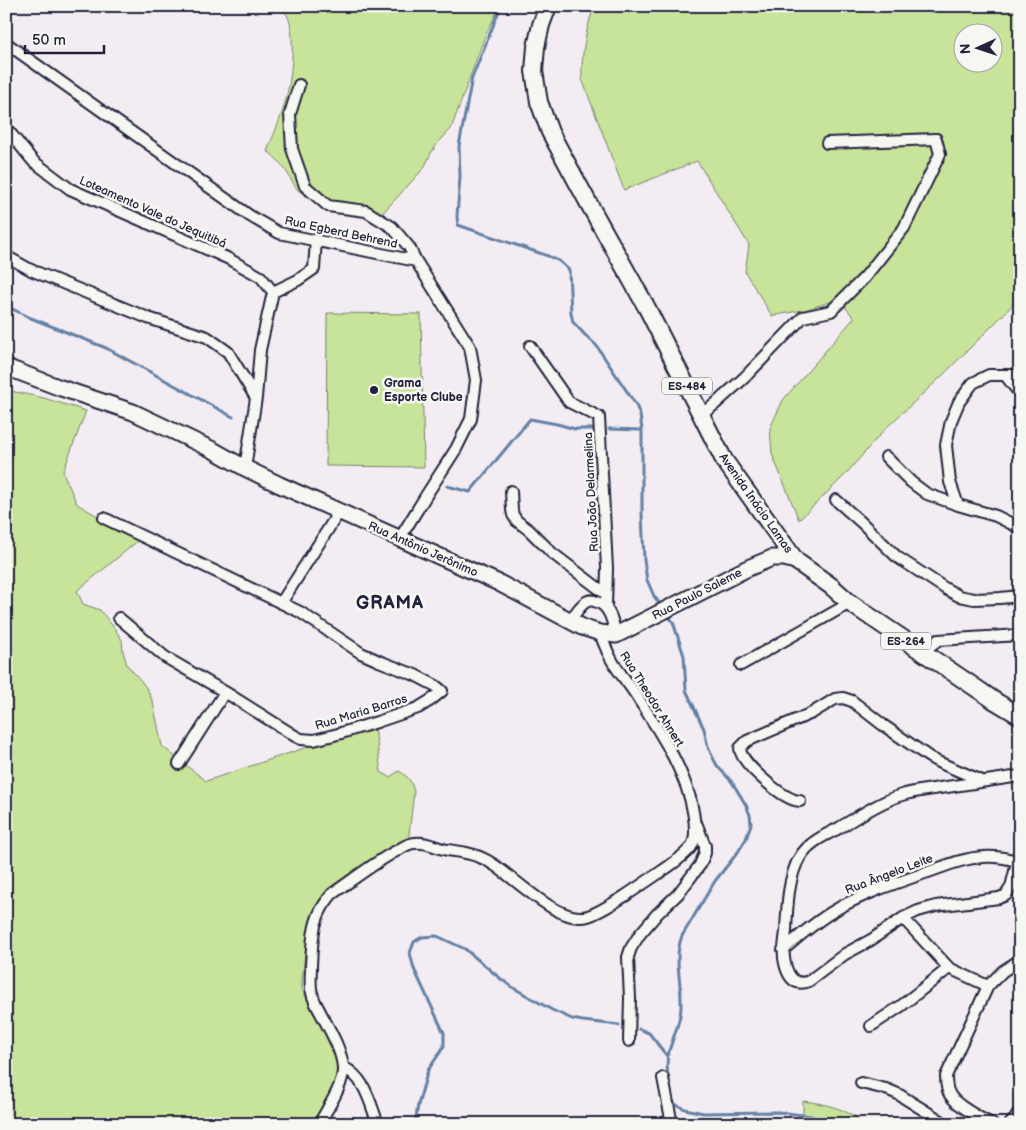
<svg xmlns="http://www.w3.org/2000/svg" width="1026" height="1130" font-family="'Balsamiq Sans',sans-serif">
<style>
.green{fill:#c8e39a;stroke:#75826a;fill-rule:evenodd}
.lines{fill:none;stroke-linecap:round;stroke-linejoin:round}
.stream{stroke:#6380a4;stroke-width:3}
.minor-casing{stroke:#22223b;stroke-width:14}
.secondary-casing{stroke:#22223b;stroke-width:19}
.primary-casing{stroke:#22223b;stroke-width:20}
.minor{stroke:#f6f6f2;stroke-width:10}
.secondary{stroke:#f6f6f2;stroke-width:15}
.primary{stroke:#f6f6f2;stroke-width:16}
.poi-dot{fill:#22223b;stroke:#f6f6f2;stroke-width:2}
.labels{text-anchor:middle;stroke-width:5;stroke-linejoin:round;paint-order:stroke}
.shield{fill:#f6f6f2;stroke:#626272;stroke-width:1}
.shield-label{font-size:11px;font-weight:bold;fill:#22223b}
.street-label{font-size:12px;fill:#22223b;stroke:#f6f6f2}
.poi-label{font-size:12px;font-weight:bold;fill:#22223b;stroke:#f6f6f2;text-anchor:start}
.district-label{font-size:18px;font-weight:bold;letter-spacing:1px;fill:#22223b;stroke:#f6f6f2}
</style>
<rect width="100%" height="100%" fill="#f3edf3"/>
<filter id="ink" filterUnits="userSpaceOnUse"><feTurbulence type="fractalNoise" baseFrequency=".02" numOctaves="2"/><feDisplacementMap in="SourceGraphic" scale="10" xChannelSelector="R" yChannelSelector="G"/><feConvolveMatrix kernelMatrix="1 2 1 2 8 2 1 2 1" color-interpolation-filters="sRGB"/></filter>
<g filter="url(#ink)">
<path class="green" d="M275 6H500L485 36 451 129 438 143 431 153 424 168 381 215C363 211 309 202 298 190 294 186 291 179 288 174 282 165 276 157 267 151 276 130 285 108 289 85 292 68 296 25 285 12 282 9 278 8 275 6Z
M594 6H1020V296L1006 312 942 376 886 428 844 476 799 520 772 454 770 428 783 400 854 318 839 299 808 309 772 316 745 272 749 245 697 161 624 190 582 79C581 54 586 30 594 6ZM964 32H994V62H964Z
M327 313 421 314 424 467 326 466Z
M6 390 44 398 86 411 63 472 77 504 139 540 77 591 83 604 100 610 115 629 122 640 123 651 127 665 142 682 147 689 153 702 162 746 206 781 373 725 375 728 381 772 390 777 399 771C408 776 412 782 414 792L408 843 315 912 305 953 302 980V989L313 1012 332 1045 352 1075 319 1124H6Z
M803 1101C822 1103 850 1109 864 1124H803Z"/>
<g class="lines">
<path class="stream" d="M501 6 472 78 459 146 460 177 457 216 458 225 548 256 559 261 569 270 571 313 573 322 585 335 596 345 636 405 640 415 642 430V514L644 560 647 580 654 596 662 607
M6 306 31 318 106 348 233 417
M609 429 642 430
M447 486 470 492 530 419 557 424 575 429H595
M667 614 673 622 684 656 686 690 704 729 708 747 713 758 718 767 732 782 746 805 750 815 751 824 746 839 738 852 715 881 682 936C673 959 682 982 681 1006 681 1023 672 1038 668 1055 666 1063 668 1074 668 1082
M639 1029 649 1033 667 1056
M671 1098 675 1104 685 1109 703 1113 778 1112 811 1116 826 1124
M415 1124 418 1105 428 1070 439 1054 444 1046V1033L414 969 410 953 414 942 422 937 437 936 465 949 501 979 512 987 552 1010 572 1019 583 1021 619 1025"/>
<g class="minor-casing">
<path id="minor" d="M6 43 250 216 279 233 416 261
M299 85 290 114 292 149 305 186 328 206 366 211 392 227 409 247 416 261 470 347 476 380 471 419 456 449 427 494 400 538
M6 128 33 161 70 189 227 258 261 277 273 292
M6 256 31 270 148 318 207 337 228 352 256 398
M530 346 569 402 599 417 607 568 606 608
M1005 375 1020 394
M701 415 714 405 744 378 803 317 831 311 865 277 904 228 940 154 936 139 827 143
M886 457 911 482 927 494 958 505 996 516 1020 528
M245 468 256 398 260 350 273 292 298 280 314 269 316 240
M511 491 512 510 513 515 517 521 529 530 552 553 606 594
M836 500 861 522 897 557 946 589 959 596 974 599 1000 598 1020 596
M958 505 950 482 946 445 951 421 959 402 973 383 989 375H1020
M104 518 300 612 361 653 379 661 415 675 436 686 442 691 431 700 418 708 377 722 338 734 314 740 301 739 295 736 225 692 165 657 119 618
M281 603 339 512
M570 620C575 615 579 606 586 602 589 600 593 600 597 602 610 606 613 623 616 635
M922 652 938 640 1020 635
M741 665 850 603
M179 764 225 692
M1020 776C993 780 967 784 940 788 927 790 913 791 899 796 878 803 859 816 839 828 824 836 809 842 800 857 788 876 787 909 786 931 785 941 783 949 784 958 786 972 792 988 809 981L845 954 871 940 903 918 918 911 936 906 999 898 1006 895 1011 887 1020 851
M800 801C799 801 793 800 792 799 779 794 740 763 740 748L747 741 812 713 835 699 843 698 852 701 883 725 929 757 938 762 980 780
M903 918 949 968 988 986
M783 950C799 936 814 923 832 912 861 894 899 882 931 871 948 865 965 858 983 857 995 856 1006 858 1017 861
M871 1026 901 1006 949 968
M629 1041 630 998 628 957 631 948 640 934 657 914 678 894 700 865 705 853V846L697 825
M343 1067C365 1077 370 1103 378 1124
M663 1078 672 1124
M861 1083 886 1089 898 1094 946 1124
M319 1124C327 1109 344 1085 343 1068 342 1048 325 1022 316 1004 314 1000 312 994 311 989 310 982 311 974 311 966 312 947 312 927 321 910 324 904 328 899 332 894 354 879 375 862 398 850 403 847 409 843 415 843 427 841 438 849 448 850 462 852 476 854 488 861 513 875 558 925 588 916 601 912 613 903 625 896 637 888 650 879 662 871 670 866 686 854 691 847 699 836 693 810 690 798 679 760 657 728 636 695 629 684 621 675 614 664 608 654 604 644 600 633
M992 1124C981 1119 956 1105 950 1095 946 1089 946 1082 946 1076L988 986 1003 971 1020 960
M1010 1124 1015 1119 1020 1111"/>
</g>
<g class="secondary-casing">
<path id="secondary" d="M6 367 58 387 133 412 213 450 245 468 280 485 499 583 582 627 600 633 616 635 748 568 772 558H784L796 561"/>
</g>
<g class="primary-casing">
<path id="primary" d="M548 6 541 25 536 47 534 71 539 102 550 132 589 204 647 308 724 460 796 561 831 586 850 603 973 686 995 701 1020 716"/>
</g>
<use href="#minor" class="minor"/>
<use href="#secondary" class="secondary"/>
<use href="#primary" class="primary"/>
</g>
</g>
<circle class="poi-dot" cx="374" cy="390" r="5"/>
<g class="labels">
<g class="shield">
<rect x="662" y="377.5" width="50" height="17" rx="4"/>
<rect x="881" y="632.5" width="50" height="17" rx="4"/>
</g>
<g class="shield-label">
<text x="687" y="390">ES-484</text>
<text x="906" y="645">ES-264</text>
</g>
<g class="street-label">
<text transform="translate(153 212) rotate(24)" y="4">Loteamento Vale do Jequitibá</text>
<text transform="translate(341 232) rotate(12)" y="4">Rua Egberd Behrend</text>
<text transform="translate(591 492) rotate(-93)" y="4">Rua João Delarmelina</text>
<text transform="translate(756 503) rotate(55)" y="4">Avenida Inácio Lamas</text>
<text transform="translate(423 549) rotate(24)" y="4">Rua Antônio Jerônimo</text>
<text transform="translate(697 594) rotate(-27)" y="4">Rua Paulo Saleme</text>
<text transform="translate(652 699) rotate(58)" y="4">Rua Theodor Ahnert</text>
<text transform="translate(361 712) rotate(-17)" y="4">Rua Maria Barros</text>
<text transform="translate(889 874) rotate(-21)" y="4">Rua Ângelo Leite</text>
</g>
<g class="poi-label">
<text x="384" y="387">Grama<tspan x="384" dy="14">Esporte Clube</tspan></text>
</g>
<g class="district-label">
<text x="390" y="609">GRAMA</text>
</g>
</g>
<rect width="1026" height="1130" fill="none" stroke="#f6f6f2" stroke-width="25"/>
<rect x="12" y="12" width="1001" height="1105" fill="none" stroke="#22223b" stroke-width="2" filter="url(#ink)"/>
<g transform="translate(978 48) rotate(267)"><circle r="24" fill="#f6f6f2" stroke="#a1a1a9"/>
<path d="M0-4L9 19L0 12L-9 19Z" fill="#22223b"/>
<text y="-8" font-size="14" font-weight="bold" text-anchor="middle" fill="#22223b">N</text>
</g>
<path d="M25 45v8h79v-8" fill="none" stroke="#22223b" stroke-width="2.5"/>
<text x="32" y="45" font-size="15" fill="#22223b" stroke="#f6f6f2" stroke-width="4" paint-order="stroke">50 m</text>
</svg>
